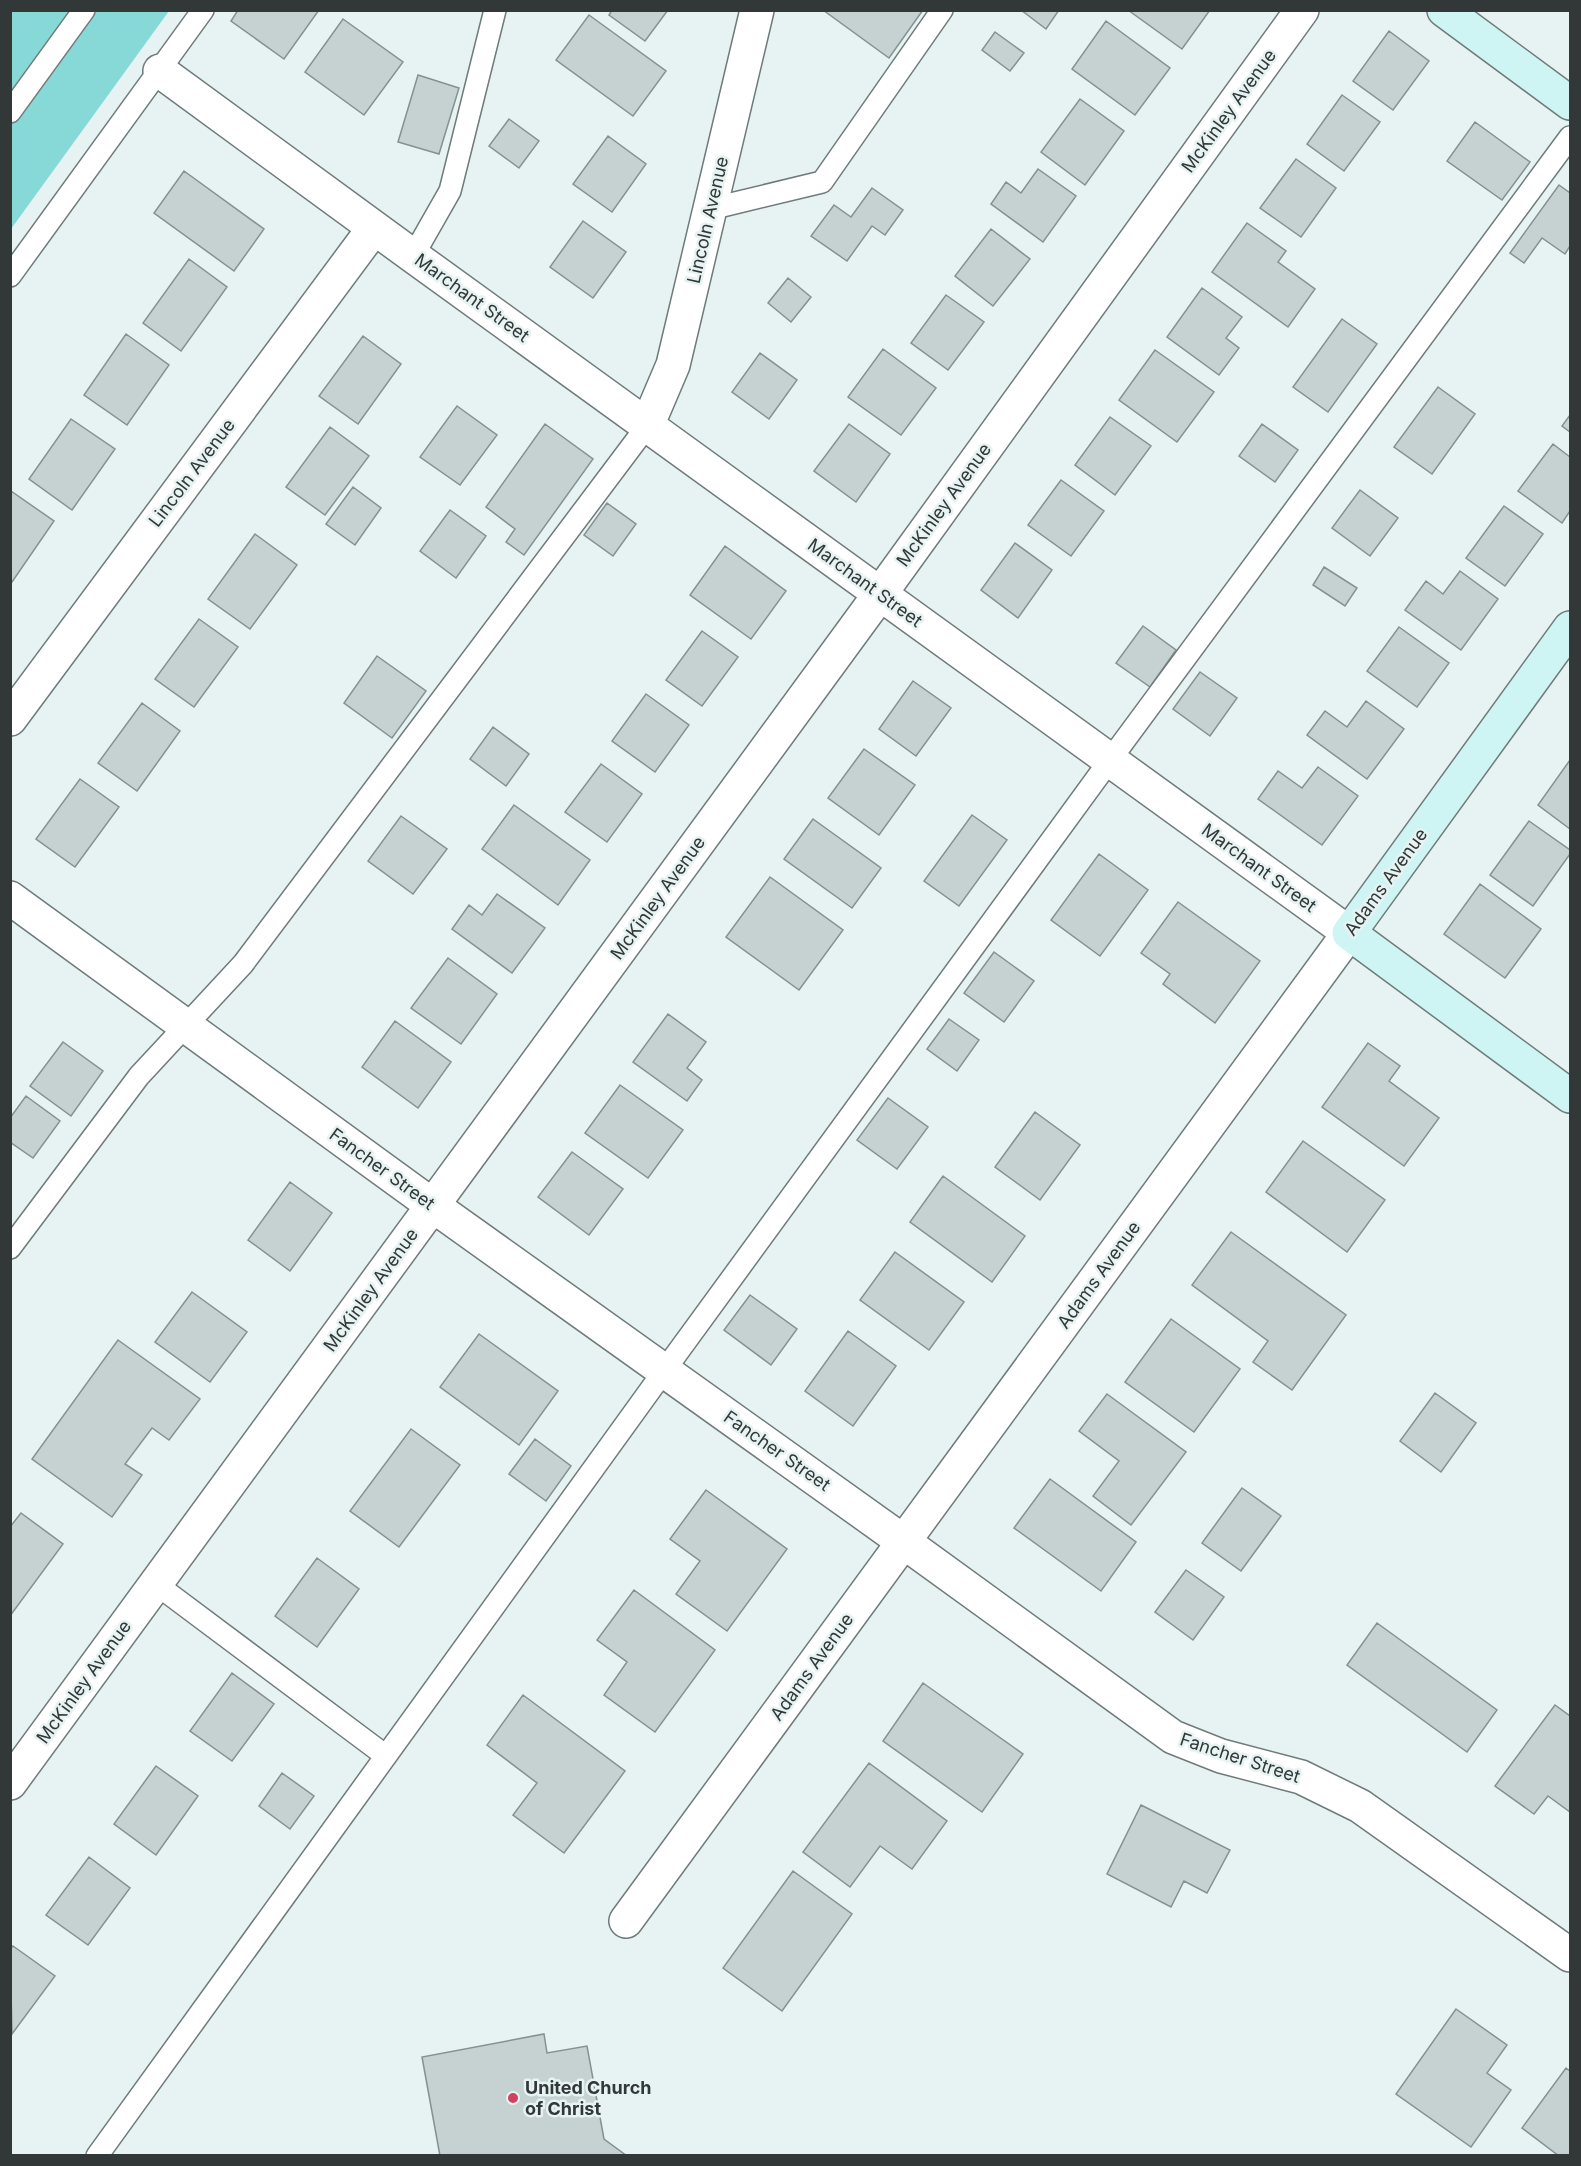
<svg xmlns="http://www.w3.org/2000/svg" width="1581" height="2166" font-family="Inter,sans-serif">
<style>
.green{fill:#86d9d6}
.building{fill:#c5d2d1;stroke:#859190;stroke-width:1.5}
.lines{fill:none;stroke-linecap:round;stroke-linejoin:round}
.lane-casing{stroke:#6f7b7a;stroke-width:24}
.street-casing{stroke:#6f7b7a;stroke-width:36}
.secondary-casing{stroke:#6f7b7a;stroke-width:36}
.lane{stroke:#fff;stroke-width:21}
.street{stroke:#fff;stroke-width:33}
.secondary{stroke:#cef5f4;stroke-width:33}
.poi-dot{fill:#d14160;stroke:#e6f3f2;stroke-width:2}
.labels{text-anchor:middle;stroke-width:5;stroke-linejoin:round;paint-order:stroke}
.street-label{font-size:18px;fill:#323737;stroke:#e6f3f2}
.poi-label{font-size:18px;font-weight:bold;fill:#323737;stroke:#e6f3f2;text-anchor:start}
</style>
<rect width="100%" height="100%" fill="#e6f3f2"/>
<path class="green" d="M11 11H169L11 229Z"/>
<path class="building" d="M238 10H319L284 59 231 21Z
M612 10H668L645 41 609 15Z
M823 10H923L889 58Z
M1021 10H1059L1046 29Z
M1128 10H1210L1182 49Z
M589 15 666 71 633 116 556 60Z
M343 19 403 62 364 115 305 72Z
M1106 21 1170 68 1135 115 1072 69Z
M1389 31 1429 61 1393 110 1353 81Z
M995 32 1024 53 1010 71 982 50Z
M418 75 459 88 439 154 398 142Z
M1342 95 1380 122 1344 171 1307 144Z
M1080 99 1124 131 1085 185 1041 152Z
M509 119 539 141 519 168 489 146Z
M1475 122 1530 162 1502 200 1447 161Z
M608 136 646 164 612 212 573 184Z
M1296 159 1336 188 1301 237 1260 208Z
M1038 169 1076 196 1043 242 991 204 1006 182 1021 193Z
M184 171 264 229 234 271 154 213Z
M1559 185 1570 193V246L1565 254 1542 238 1524 263 1510 253Z
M872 188 903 210 885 235 872 226 847 261 811 236 834 205 851 217Z
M583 221 626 252 593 298 550 267Z
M1247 223 1286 251 1278 262 1315 289 1288 327 1212 272Z
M991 229 1030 259 993 306 955 276Z
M189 259 227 287 181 351 143 323Z
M788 278 811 297 791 322 768 303Z
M1202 288 1242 317 1226 338 1239 348 1219 375 1167 337Z
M946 295 984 322 948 370 911 343Z
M1342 319 1377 344 1328 412 1293 387Z
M126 334 169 365 127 425 84 395Z
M363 336 401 364 358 424 319 396Z
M883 349 936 388 901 435 848 397Z
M1155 350 1214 392 1177 442 1119 400Z
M760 353 797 380 769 419 732 392Z
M1438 387 1475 414 1432 474 1394 447Z
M457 406 497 435 460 485 420 457Z
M1570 415V432L1562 426Z
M1110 417 1151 446 1115 495 1075 465Z
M71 419 115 449 72 510 29 479Z
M545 424 593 459 524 555 506 542 515 529 486 507Z
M849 424 890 454 856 502 814 471Z
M1262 424 1298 450 1275 482 1239 456Z
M330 427 369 456 325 515 286 487Z
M1553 444 1570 457V511L1562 523 1518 491Z
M1061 480 1104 511 1071 556 1028 525Z
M353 487 381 508 355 545 326 524Z
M1360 490 1398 518 1370 556 1332 528Z
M11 491 54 521 12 582 10 581Z
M607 503 636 524 613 556 584 535Z
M1504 506 1543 534 1505 586 1466 558Z
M450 510 486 536 456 578 420 551Z
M255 534 297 565 250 629 208 599Z
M1015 543 1052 570 1018 618 981 590Z
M725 546 786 591 751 639 690 595Z
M1324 567 1357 588 1345 606 1313 585Z
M1460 571 1498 599 1461 650 1405 610 1426 581 1443 594Z
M199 619 238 647 194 707 155 679Z
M1143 626 1176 650 1150 687 1116 663Z
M1399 627 1449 663 1417 707 1367 671Z
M702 631 738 657 702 706 666 680Z
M377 656 426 691 392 738 344 703Z
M1200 672 1237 698 1210 736 1173 709Z
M913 681 951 708 916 756 879 729Z
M646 694 689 725 655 772 612 741Z
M1366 701 1404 729 1367 779 1307 735 1325 711 1347 727Z
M142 703 180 731 137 791 98 763Z
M493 727 529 754 506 786 470 759Z
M864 749 915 785 879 835 828 798Z
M1570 760V829L1538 805Z
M601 764 642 794 607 842 565 812Z
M1318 767 1358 796 1322 845 1258 799 1278 771 1302 788Z
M80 779 119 807 75 867 36 839Z
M514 805 590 860 558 905 482 849Z
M972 815 1007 840 959 906 924 881Z
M401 816 447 849 413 894 368 861Z
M813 819 881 868 852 908 784 859Z
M1529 821 1570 850V854L1533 906 1490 875Z
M1099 854 1148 890 1100 956 1051 920Z
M770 877 843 930 799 990 726 937Z
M1480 884 1541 929 1505 978 1444 934Z
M497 894 545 928 512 973 452 929 469 905 482 915Z
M1178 902 1260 961 1215 1023 1163 984 1170 974 1141 953Z
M994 952 1034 981 1004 1022 964 993Z
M448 958 497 994 461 1044 411 1008Z
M668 1014 706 1042 687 1068 702 1080 687 1101 633 1062Z
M949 1019 979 1040 957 1071 927 1049Z
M395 1021 451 1062 418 1108 362 1067Z
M63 1042 103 1071 71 1116 30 1086Z
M1368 1043 1400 1066 1389 1081 1439 1118 1404 1166 1322 1107Z
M620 1085 683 1130 648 1178 585 1133Z
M26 1096 60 1121 33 1158 10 1142V1118Z
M888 1098 928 1127 897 1169 857 1140Z
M1035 1112 1080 1145 1040 1200 995 1167Z
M1303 1141 1385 1200 1347 1252 1266 1192Z
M572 1152 623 1189 589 1235 538 1197Z
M943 1176 1025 1236 992 1282 910 1222Z
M290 1182 332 1213 290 1271 248 1240Z
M1231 1232 1346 1315 1292 1390 1253 1362 1268 1341 1192 1285Z
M895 1252 964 1302 929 1350 860 1300Z
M192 1292 247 1332 210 1382 155 1342Z
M750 1295 797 1329 771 1365 724 1330Z
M1171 1319 1240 1369 1194 1432 1125 1382Z
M848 1331 896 1366 853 1426 805 1391Z
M479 1334 558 1391 519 1445 440 1387Z
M118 1340 200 1399 169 1440 152 1428 125 1464 142 1475 112 1517 32 1459Z
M1435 1393 1476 1423 1441 1472 1400 1441Z
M1107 1394 1186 1452 1131 1525 1093 1496 1119 1461 1079 1431Z
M411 1429 460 1465 399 1547 350 1511Z
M535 1439 571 1466 546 1501 509 1474Z
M1050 1479 1136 1542 1101 1591 1014 1528Z
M1242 1488 1281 1516 1241 1571 1202 1543Z
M706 1490 787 1549 727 1631 676 1594 700 1561 670 1539Z
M21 1513 63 1544 10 1616V1527Z
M317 1558 359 1589 317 1647 275 1616Z
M1186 1570 1224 1597 1193 1640 1155 1612Z
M634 1590 715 1650 655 1732 604 1695 627 1662 597 1640Z
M1377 1623 1497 1710 1467 1752 1347 1665Z
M232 1673 274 1704 232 1761 190 1731Z
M923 1683 1023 1754 982 1812 883 1741Z
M523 1695 625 1771 564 1853 513 1815 537 1783 487 1745Z
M1555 1705 1570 1716V1812L1548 1796 1534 1814 1495 1786Z
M869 1763 947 1821 912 1869 880 1846 850 1887 803 1852Z
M156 1766 198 1796 156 1855 114 1824Z
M282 1773 314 1796 290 1829 259 1806Z
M1141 1805 1230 1850 1207 1893 1184 1881 1171 1907 1107 1874Z
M89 1857 130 1888 88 1945 46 1915Z
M793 1871 852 1914 782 2011 723 1968Z
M13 1946 55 1976 12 2034 10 1949Z
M1456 2009 1507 2045 1487 2073 1511 2090 1471 2147 1396 2094Z
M544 2034 547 2053 587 2046 604 2139 627 2156H440L422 2057Z
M1566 2068 1570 2071V2156H1559L1522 2128Z"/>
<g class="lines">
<g class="lane-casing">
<path id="lane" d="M10 112 84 10
M710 209 822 182 942 10
M413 256 450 191 495 10
M10 276 203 10
M10 1248 139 1076 243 964 647 426
M156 1584 386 1756
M97 2156 664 1371 1110 760 1570 137"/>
</g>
<g class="street-casing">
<path id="street" d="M160 71 413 256 1349 933 626 1921
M647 426 673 365 757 10
M10 719 374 228
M10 898 432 1205 904 1542 1173 1737 1221 1756 1301 1777 1360 1806 1570 1955
M10 1783 880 594 1302 10"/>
</g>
<g class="secondary-casing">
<path id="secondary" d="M1444 10 1570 103
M1570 628 1349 933 1570 1096"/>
</g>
<use href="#lane" class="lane"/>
<use href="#street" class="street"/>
<use href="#secondary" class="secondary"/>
</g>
<circle class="poi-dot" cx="513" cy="2098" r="6"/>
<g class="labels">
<g class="street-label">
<text transform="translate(1229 111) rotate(-54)" y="6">McKinley Avenue</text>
<text transform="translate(708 220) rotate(-77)" y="6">Lincoln Avenue</text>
<text transform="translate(472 298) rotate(36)" y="6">Marchant Street</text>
<text transform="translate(192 473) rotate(-53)" y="6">Lincoln Avenue</text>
<text transform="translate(944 505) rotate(-54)" y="6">McKinley Avenue</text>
<text transform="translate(865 583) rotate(36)" y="6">Marchant Street</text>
<text transform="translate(1259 868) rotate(36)" y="6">Marchant Street</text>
<text transform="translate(1386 882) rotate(-54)" y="6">Adams Avenue</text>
<text transform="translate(658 898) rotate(-54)" y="6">McKinley Avenue</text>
<text transform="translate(382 1169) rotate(36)" y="6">Fancher Street</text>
<text transform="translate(1099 1275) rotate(-54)" y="6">Adams Avenue</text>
<text transform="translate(371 1290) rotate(-54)" y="6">McKinley Avenue</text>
<text transform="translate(777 1451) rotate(35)" y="6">Fancher Street</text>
<text transform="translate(812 1667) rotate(-54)" y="6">Adams Avenue</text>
<text transform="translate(84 1682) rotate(-54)" y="6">McKinley Avenue</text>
<text transform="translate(1240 1758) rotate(18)" y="6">Fancher Street</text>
</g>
<g class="poi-label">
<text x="525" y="2094">United Church<tspan x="525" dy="21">of Christ</tspan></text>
</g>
</g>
<rect width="1581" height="2166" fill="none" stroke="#323737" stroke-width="24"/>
</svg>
